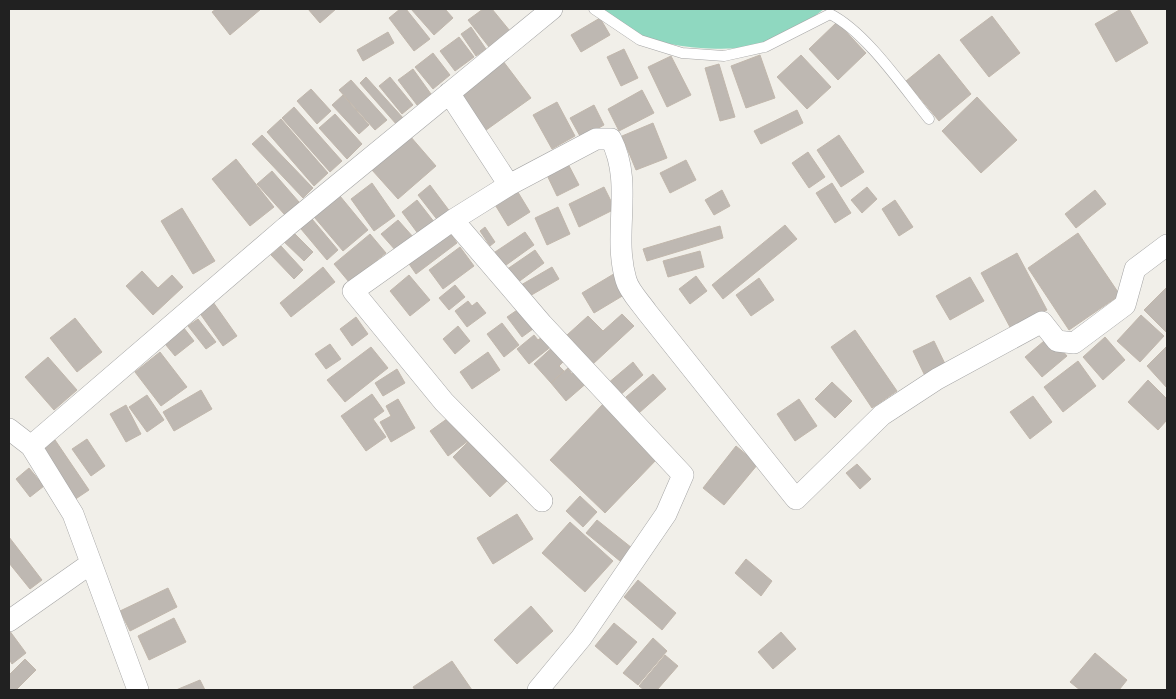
<svg xmlns="http://www.w3.org/2000/svg" width="1176" height="699" font-family="Montserrat,sans-serif">
<style>
.pitch{fill:#8fd8c0}
.building{fill:#beb8b2;stroke:#c1b7ac}
.lines{fill:none;stroke-linecap:round;stroke-linejoin:round}
.lane-casing{stroke:#a5a5a5;stroke-width:11}
.street-casing{stroke:#a5a5a5;stroke-width:22}
.lane{stroke:#fff;stroke-width:10}
.street{stroke:#fff;stroke-width:21}
</style>
<rect width="100%" height="100%" fill="#f1efe9"/>
<path class="pitch" d="M601 9H824C806 23 787 37 765 44 733 53 666 49 636 33 624 26 612 17 601 9Z"/>
<path class="building" d="M216 9H261L230 35 212 12Z
M308 9H336L320 23Z
M400 9H406L430 39 414 51 389 18Z
M411 9H445L453 18 434 35Z
M483 9H492L510 31 489 47 468 20Z
M1121 9H1129L1148 43 1116 62 1095 24Z
M992 16 1020 53 989 77 960 40Z
M600 18 610 35 581 52 571 35Z
M837 22 866 53 838 80 809 49Z
M471 27 486 49 476 56 461 34Z
M388 32 394 43 363 61 357 50Z
M459 37 474 57 455 71 440 51Z
M624 49 638 78 621 86 607 57Z
M433 53 450 75 433 89 415 67Z
M939 54 971 94 939 121 906 81Z
M760 55 775 98 746 108 731 66Z
M801 55 831 87 807 109 777 77Z
M671 56 691 95 667 107 648 67Z
M503 61 531 98 482 133 455 97Z
M719 64 735 117 720 121 705 68Z
M413 69 431 94 417 105 398 80Z
M366 77 404 119 397 125 360 83Z
M390 77 413 105 402 114 379 86Z
M351 80 387 120 375 130 339 90Z
M311 89 331 111 317 124 297 101Z
M642 90 654 113 619 131 608 109Z
M343 95 369 125 359 134 332 105Z
M977 97 1017 140 981 173 942 131Z
M557 102 575 136 552 149 533 115Z
M594 105 604 125 581 138 570 118Z
M294 107 342 161 330 172 282 118Z
M797 110 803 123 761 144 754 131Z
M335 114 362 144 347 159 319 128Z
M281 119 328 173 314 186 267 132Z
M653 123 667 158 636 170 622 136Z
M262 135 313 188 303 198 252 144Z
M839 135 864 172 841 187 817 150Z
M410 136 436 166 398 199 372 170Z
M808 152 825 177 809 188 792 163Z
M236 159 274 207 250 226 212 179Z
M566 160 579 185 557 196 545 171Z
M686 160 696 180 670 193 660 173Z
M272 171 299 202 285 215 257 184Z
M372 183 395 216 374 231 351 199Z
M832 183 851 213 835 223 816 193Z
M430 185 451 213 439 222 418 195Z
M604 187 615 209 579 227 569 204Z
M867 187 877 199 862 213 851 200Z
M516 189 530 212 508 226 494 203Z
M335 190 368 230 343 251 309 211Z
M722 190 730 206 714 215 705 200Z
M1095 190 1106 204 1076 228 1065 214Z
M417 200 435 223 419 235 402 212Z
M895 200 913 227 899 236 882 209Z
M558 207 570 234 547 245 535 218Z
M182 208 215 261 193 274 161 221Z
M307 213 338 250 327 260 296 223Z
M398 220 414 238 397 252 381 234Z
M785 225 797 239 723 299 712 285Z
M720 226 723 238 647 261 643 249Z
M446 227 457 243 416 274 405 258Z
M485 227 495 242 490 246 480 231Z
M289 228 313 252 304 261 280 238Z
M525 232 534 245 502 268 492 254Z
M1078 233 1120 295 1069 330 1028 268Z
M370 234 386 253 349 282 334 264Z
M281 246 303 270 294 279 271 255Z
M460 247 474 266 443 289 429 270Z
M535 250 544 263 513 286 503 272Z
M700 251 704 267 668 277 663 261Z
M1017 253 1047 310 1011 329 981 273Z
M323 267 335 282 291 317 280 303Z
M552 267 559 279 528 297 521 285Z
M142 271 158 288 172 275 183 287 153 315 126 286Z
M617 272 629 292 594 313 582 293Z
M409 275 430 300 410 316 390 291Z
M696 276 707 291 690 304 679 289Z
M970 277 984 301 950 320 936 296Z
M759 278 774 300 751 316 736 295Z
M455 285 465 297 449 310 439 298Z
M1167 287V333L1144 310Z
M468 301 472 306 477 302 486 313 467 327 455 311Z
M213 302 237 336 223 346 199 312Z
M523 306 537 326 522 337 507 317Z
M622 314 634 326 593 364 567 335 588 316 603 331Z
M1141 315 1164 336 1140 362 1117 341Z
M356 317 368 334 352 346 340 329Z
M75 318 102 352 77 372 50 338Z
M198 319 216 342 206 349 188 326Z
M180 323 194 341 175 356 161 339Z
M502 323 519 345 504 357 487 334Z
M458 326 470 341 455 354 443 339Z
M855 330 897 391 872 408 831 347Z
M534 335 538 340 542 337 557 342 529 364 517 349Z
M1050 336 1067 356 1042 377 1025 357Z
M1105 337 1125 360 1103 380 1083 357Z
M934 341 947 368 926 378 913 351Z
M557 343 569 356 559 366 564 371 551 383 534 364Z
M330 344 341 359 326 369 315 354Z
M1167 346V388L1147 366Z
M371 347 388 368 345 402 327 380Z
M160 352 187 387 161 406 135 372Z
M488 352 500 370 472 389 460 372Z
M48 357 77 390 54 410 25 377Z
M1078 361 1096 386 1063 412 1044 387Z
M633 362 643 375 618 397 607 384Z
M568 368 572 374 578 369 589 381 566 401 551 383Z
M397 369 405 383 383 396 375 383Z
M653 374 666 389 639 413 626 397Z
M1148 380 1167 399V420L1158 430 1128 402Z
M832 382 852 401 835 418 815 399Z
M201 390 212 409 174 431 163 412Z
M372 394 384 411 373 419 386 437 366 451 341 416Z
M147 395 164 420 147 432 129 407Z
M1033 396 1052 422 1030 439 1010 412Z
M398 399 415 428 391 442 380 422 391 416 386 406Z
M799 399 817 426 795 441 777 414Z
M603 404 658 458 605 513 550 460Z
M126 405 141 434 126 442 110 414Z
M451 416 468 441 448 456 430 431Z
M53 437 89 490 71 502 35 449Z
M473 437 511 477 490 497 453 457Z
M87 439 105 466 91 476 72 449Z
M736 446 758 464 724 505 703 488Z
M857 464 871 479 860 489 846 473Z
M29 468 44 486 30 497 16 479Z
M580 496 597 512 583 527 566 511Z
M517 514 533 539 493 564 477 538Z
M597 520 637 552 626 566 586 533Z
M570 522 613 561 585 592 542 553Z
M9 537 42 580 30 589 9 563Z
M746 559 772 581 761 596 735 573Z
M638 580 676 613 662 630 624 597Z
M168 588 177 607 130 631 120 611Z
M531 606 553 631 517 664 494 640Z
M174 618 186 642 149 660 138 636Z
M614 623 637 642 617 665 595 646Z
M9 630 26 653 12 664 9 659Z
M781 632 796 649 773 669 758 652Z
M653 638 667 651 638 685 623 673Z
M1095 653 1127 680 1119 690H1080L1070 682Z
M665 655 678 666 657 690H644L639 686Z
M25 659 36 670 16 690H9V675Z
M452 661 472 690H415L413 687Z
M200 680 205 690H176Z"/>
<g class="lines">
<g class="lane-casing">
<path id="lane" d="M594 9 640 40 682 53 724 56 765 47 830 14C866 32 903 87 929 119"/>
</g>
<g class="street-casing">
<path id="street" d="M449 93 509 185 453 220 353 291 444 402 542 501
M509 185 596 139H611C634 184 612 233 626 280 629 291 640 302 647 312L796 499 882 415 937 379 1042 322 1057 341 1074 343 1125 305 1135 269 1167 245
M453 220 542 324 683 475 666 514 581 638 538 690
M9 429 31 446 73 514 138 690
M31 446 286 227 552 9
M9 621 90 564"/>
</g>
<use href="#lane" class="lane"/>
<use href="#street" class="street"/>
</g>
<rect width="1176" height="699" fill="none" stroke="#212121" stroke-width="20"/>
</svg>
